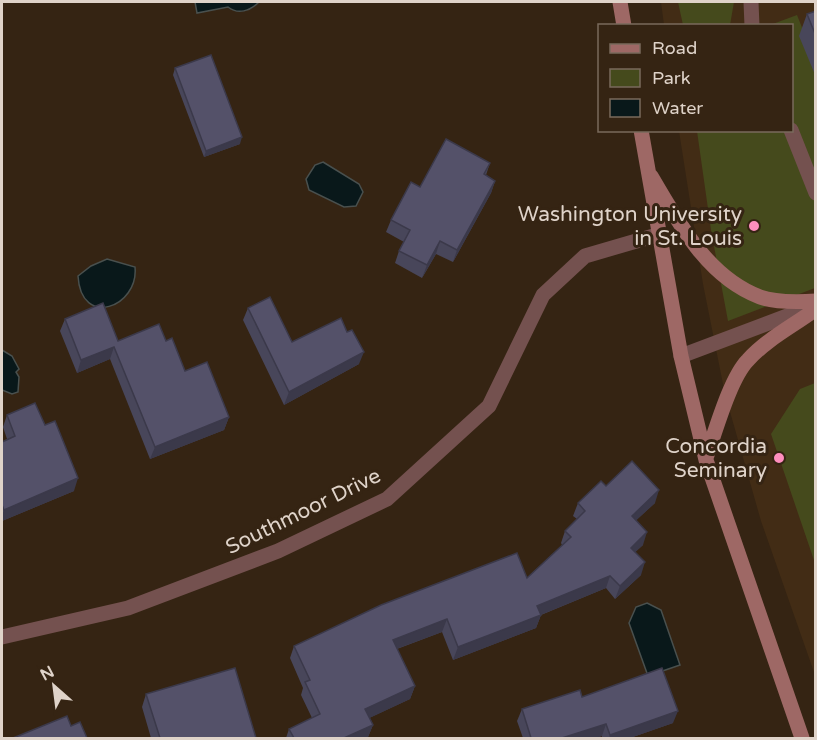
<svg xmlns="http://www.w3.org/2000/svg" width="817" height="740" font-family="'Varela Round',sans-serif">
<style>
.built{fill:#422c15}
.green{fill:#454a1c}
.water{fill:#09181a;stroke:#49504e;stroke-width:1.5}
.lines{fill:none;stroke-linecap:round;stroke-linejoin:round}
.service{stroke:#74514f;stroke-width:15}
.minor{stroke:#74514f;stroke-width:15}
.secondary{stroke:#9e6865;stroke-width:15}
.wall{fill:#48465a}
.shaded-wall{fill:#3b394a}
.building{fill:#545169;stroke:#3b394a;stroke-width:1.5}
.poi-dot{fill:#fe8ebd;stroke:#352413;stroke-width:2}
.labels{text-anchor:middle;stroke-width:6;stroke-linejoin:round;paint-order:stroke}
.poi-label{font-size:21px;fill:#dfd3c9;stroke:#352413;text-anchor:end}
.street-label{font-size:21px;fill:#dfd3c9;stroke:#352413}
</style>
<rect width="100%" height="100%" fill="#352413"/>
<path class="built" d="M661 2H815V675L761 521 725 394 703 284 679 131 792 130V26L664 25Z"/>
<path class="green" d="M678 2H734L730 25H683Z
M797 15 815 60V288L728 321 711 230 697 131 792 130V26L770 25Z
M815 383H816L815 563 771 434 800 389Z"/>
<path class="water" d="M195 2H259C250 11 238 15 228 7L197 13Z
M323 162 359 184 363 192 356 206 344 207 309 190 306 179 315 165Z
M107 259 135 267C139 307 81 329 78 276L91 266Z
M2 350 12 356 19 369 16 372 19 377 18 392 12 394 2 390Z
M647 603 661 610 680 665 648 676 629 623 636 607Z"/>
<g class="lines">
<path class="service" d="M751 2 752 26
M791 130 816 193"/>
<path class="minor" d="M681 356 816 305
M2 637 128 608 278 551 387 499 489 406 543 295 585 256 657 235"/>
<path class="secondary" d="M620 2 624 26
M641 130 681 356 706 460 802 738
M651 176C679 223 707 277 760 297 776 303 799 302 816 301
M706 458C715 433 730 378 748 360 767 339 793 326 816 309"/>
</g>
<path class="wall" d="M816 11V77L799 36 807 14Z
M175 68 240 144 204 157 173 75Z
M490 163 486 175 495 181 491 193 453 262 436 254 422 278 395 263 399 251 404 242 386 232 391 220 420 187Z
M248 308 292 342 347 332 359 364 284 405 243 320Z
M65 319 118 341H166L185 371 229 417 224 430 150 459 110 359 77 373 60 331Z
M7 415 74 491 2 521V442L7 439 3 427Z
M606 486 655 503 636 520 643 545 635 552 641 575 615 599 606 588 541 615 536 628 453 660 442 632 397 649 415 686 410 699 369 718 373 725 368 737 366 738H286L289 729 312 718 301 695 303 688 290 658 294 646 527 578 562 545 561 543 565 531 577 519 573 516 578 503Z
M146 694 256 738H151L142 707Z
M582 697 673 723 630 738H602V736L595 738H523L517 721 522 709Z"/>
<path class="shaded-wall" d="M242 137 240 144 204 157 206 151Z
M495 181 491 193 453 262 457 250Z
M440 241 436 254 422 278 427 265Z
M114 347 110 359 77 373 81 360Z
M364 352 359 364 284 405 289 392Z
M229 417 224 430 150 459 155 447Z
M78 478 74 491 2 521V515L4 510Z
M659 490 655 503 627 529 632 516Z
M647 532 643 545 627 560 631 548Z
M645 562 641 575 615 599 620 586Z
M610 576 606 588 533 618 537 606Z
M541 615 536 628 453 660 458 647Z
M447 619 442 632 388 652 393 640Z
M415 686 410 699 361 722 365 709Z
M678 711 673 723 630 738H609L610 735Z
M606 724 602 736 595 738H562Z
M373 725 368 737 366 738H344Z"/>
<path class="building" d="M816 11V36L807 14Z
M211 55 242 137 206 151 175 68Z
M446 139 490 163 484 174 495 181 457 250 440 241 427 265 399 251 410 230 391 220 411 182 420 187Z
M270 297 292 342 341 318 347 332 352 330 364 352 289 392 248 308Z
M103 303 118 341 159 324 166 341 172 338 185 371 207 362 229 417 155 447 114 347 81 360 65 319Z
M35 403 45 425 55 421 78 478 4 510 2 505V442L15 436 7 415Z
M632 461 659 490 632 516 647 532 631 548 645 562 620 586 610 576 537 606 541 615 458 647 447 619 393 640 415 686 365 709 373 725 344 738H294L289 729 320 714 305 682 310 680 294 646 381 605 517 553 527 578 571 537 565 531 585 511 578 503 601 481 606 486Z
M235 668 256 738H160L146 694Z
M662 668 678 711 610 735 606 724 562 738H531L522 709 580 690 582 697Z
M67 716 71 726 80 722 87 738H13Z"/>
<g class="poi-dot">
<circle cx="754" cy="226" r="6"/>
<circle cx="779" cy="458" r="6"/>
</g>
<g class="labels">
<g class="poi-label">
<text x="742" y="221">Washington University<tspan x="742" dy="24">in St. Louis</tspan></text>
<text x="767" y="453">Concordia<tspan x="767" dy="24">Seminary</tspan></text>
</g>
<g class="street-label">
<text transform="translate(303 511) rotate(-26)" y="7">Southmoor Drive</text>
</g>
</g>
<rect width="817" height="740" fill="none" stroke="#dfd3c9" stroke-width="6"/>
<rect x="598" y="24" width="195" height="108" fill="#352413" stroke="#796a5c" stroke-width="1.5"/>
<rect x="610" y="44" width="30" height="9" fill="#9e6865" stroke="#796a5c" stroke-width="1.5"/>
<text x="652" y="54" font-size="18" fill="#dfd3c9">Road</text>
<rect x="610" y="69" width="30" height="18" fill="#454a1c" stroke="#796a5c" stroke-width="1.5"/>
<text x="652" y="84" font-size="18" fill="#dfd3c9">Park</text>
<rect x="610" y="99" width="30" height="18" fill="#09181a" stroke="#796a5c" stroke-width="1.5"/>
<text x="652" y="114" font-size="18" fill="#dfd3c9">Water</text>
<g transform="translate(54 686) rotate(332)" stroke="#352413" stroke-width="4.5" paint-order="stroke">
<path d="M0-4.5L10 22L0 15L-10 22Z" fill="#dfd3c9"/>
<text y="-9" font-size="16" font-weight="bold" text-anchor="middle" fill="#dfd3c9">N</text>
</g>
</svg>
